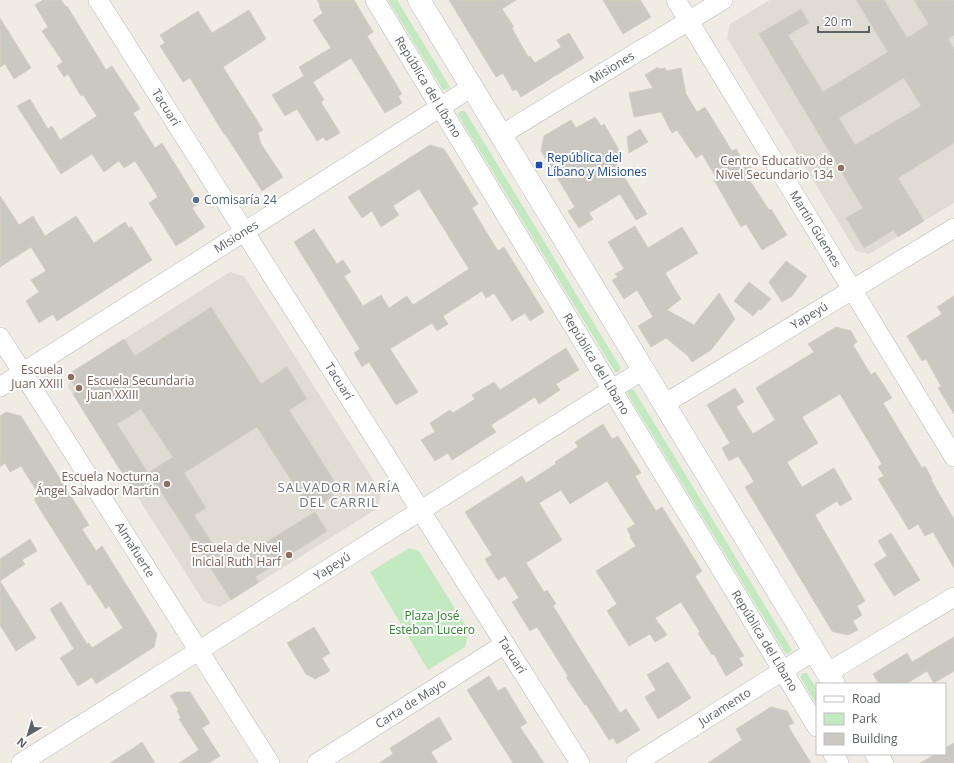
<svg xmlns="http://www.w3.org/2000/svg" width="954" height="763" font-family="'Open Sans',sans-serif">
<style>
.education{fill:#e0dbd3}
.green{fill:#c2e9bf}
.building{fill:#cbc7c1;stroke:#d5cec2;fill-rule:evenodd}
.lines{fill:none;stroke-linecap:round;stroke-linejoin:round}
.minor-casing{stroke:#b5b8bc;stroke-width:20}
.secondary-casing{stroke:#b5babf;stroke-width:23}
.minor{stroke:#fff;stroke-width:19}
.secondary{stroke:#fff;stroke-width:22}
.transit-dot{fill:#1a4fb4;stroke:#fff;stroke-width:1.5}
.education-dot{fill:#8d6e63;stroke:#fff;stroke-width:1.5}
.service-dot{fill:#5c6f8a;stroke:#fff;stroke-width:1.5}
.labels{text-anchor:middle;stroke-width:4;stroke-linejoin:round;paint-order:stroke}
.street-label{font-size:12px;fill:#5c6166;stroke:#fff}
.transit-label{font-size:12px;fill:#164399;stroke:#fff;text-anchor:start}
.education-label{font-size:12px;fill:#785e54;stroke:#fff;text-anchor:end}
.service-label{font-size:12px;fill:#4e5e75;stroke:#fff;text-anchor:start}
.park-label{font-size:12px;fill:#30822e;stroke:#fff}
.neighbourhood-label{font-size:13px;letter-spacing:1px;fill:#6d7378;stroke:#fff}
</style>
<rect width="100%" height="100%" fill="#f0ece4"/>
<path class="education" d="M770 0H954V203L869 254 856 251 727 38 730 24Z
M230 272 244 276 381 492 378 508 220 607 204 602 68 387 71 373Z"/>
<path class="green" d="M388 0H397L450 87 448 89 443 90Z
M460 111H465L621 368 618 372H615L458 115Z
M630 390H634L792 650 789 653 786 654 627 393Z
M409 548 419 551 469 631 465 647 428 670 370 572Z
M803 673H807L817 690V705L800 677Z"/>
<path class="building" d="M43 0H61L66 7 67 6 106 70 112 66 135 101 140 109 133 113 155 148 162 143 199 203 192 208 205 227 176 246 149 203 158 197 135 161 124 168 119 161 104 172 92 154 61 174 17 106 30 99 48 129 52 126 60 140 97 116 83 95 81 96 68 74 64 77 57 66 63 62 42 31 48 27 35 5Z
M317 0H354L373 32 367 36 402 94 398 96 402 103 385 113 351 58 313 82 324 100 321 102 340 133 326 141 323 137 317 141 297 109 285 116 272 95 304 76 299 67 331 48 313 20 323 13 319 6 320 5Z
M449 0H516L502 9 514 27 512 28 528 57 530 56 535 63 561 47 557 40 569 33 584 58 521 97 516 89 513 91 503 73 496 77Z
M603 0H640L651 17 623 34Z
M856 0H884L907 38 929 24 914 0H954V35L948 39 954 49V143L898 178 924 221 898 237 894 230 864 248 846 218 863 208 759 34 801 9 809 23 788 35 823 92 888 52ZM904 78 921 106 855 145 839 118Z
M249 10 266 39 223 67 263 130 258 133 261 144 283 177 262 191 225 134H224L190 78 183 82 160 46 165 43 160 35 198 11 212 33Z
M0 18 31 68 14 79 5 64 0 67Z
M658 67 659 69 665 68 666 71 681 68 686 94 697 112 705 107 732 151 736 149 741 157 743 155 752 169 745 173 769 210 771 209 787 235 762 250 746 224 741 227 714 180 717 179 702 154 696 158 677 130 672 133 661 112 634 117 629 93 653 88 645 75Z
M595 117 601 126 604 124 623 157 615 162 647 214 636 220 620 194 589 213 593 219 579 228 568 211 575 207 541 151 544 136 571 120 576 128Z
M640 129 648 142 629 153 627 137Z
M430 145 444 149 478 204 472 208 485 230 498 251 504 247 544 312 530 321 525 313 512 321 494 293 486 298 482 291 443 316 448 324 437 331 432 323 390 349 418 392 396 405 369 362 362 367 354 353 360 349 294 242 314 229 337 264 343 260 351 272 344 276 363 306 381 295 389 308 407 296 413 305 469 269 419 189 393 206 399 215 381 227 372 211 362 218 348 197Z
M0 196 19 225 33 216 45 236 76 216 94 243 125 222 129 228 131 226 152 260 57 321 53 314 39 323 26 301 39 292 31 280 46 271 31 247 0 267Z
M635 226 648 248 682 227 698 253 665 273 681 299 667 310 694 325 719 293 735 319 711 350 692 362 688 356 666 338 651 347 638 326 653 317 637 290 624 299 612 280 618 277 615 274 624 269 608 242Z
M786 261 807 276 792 296 782 302 769 282Z
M749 282 771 299 761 310 759 309 753 316 734 301Z
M954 296V414L938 388 941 386 926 359 922 361 907 336 942 314 937 307Z
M211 307 261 384 287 367 307 399 289 410 335 482 327 487 333 496 311 511 257 427 184 473 206 508 194 515 218 552 223 548 233 563 315 512 327 531 255 577 259 582 231 600 156 484 137 497 73 394 78 391 67 375 124 339 135 356ZM141 409 173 457 148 473 117 424Z
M836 327 851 331 857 342 853 345 871 375 875 372 892 398 883 403 922 468 925 466 932 479 931 480 954 519V568L933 532 925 536 918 524 909 530 878 479 884 476 878 467 882 464 840 394 802 417 818 443 787 462 802 487 834 468 852 499 840 506 837 501 815 515 865 601 857 606 862 615 853 621 858 630 848 635 834 632 832 631 745 487 754 482 746 468 738 456 729 461 722 448 730 443 707 405 735 388 744 402 736 407 753 434 775 420 756 388 814 352 808 344Z
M566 348 579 370 556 384 560 390 539 404 535 397 491 425 496 432 452 460 448 453 435 461 421 440 435 432 430 423 450 410 453 413 475 399 472 395 494 382 500 390Z
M6 412 21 416 89 525 82 529 96 551 102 546 157 634 154 647 96 684 92 677 78 686 60 658 74 649 50 609 61 602 87 644 89 643 92 648 123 628 109 606 106 609 90 584 88 585 41 511 34 499 39 495 21 466 10 472 5 463 0 467V416Z
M603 424 612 439 618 436 641 473 635 476 645 493 656 511 662 507 702 571 695 576 744 656 739 658 743 665 726 676 714 654 712 655 698 633 700 632 681 602 655 618 667 635 655 642 650 634 629 646 607 611 617 604 596 571 636 546 630 537 631 536 627 529 635 524 607 481 570 504 561 490 539 503 562 540 526 563 544 592 547 590 556 604 553 606 620 713 626 709 640 730 617 744 613 738 609 740 586 704 585 705 566 677 568 676 537 627 530 631 512 602 519 598 505 576 498 580 489 566 485 559 492 555 465 512 522 476 526 483 556 464 555 462 578 447 575 442Z
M891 533 920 580 894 596 874 564 887 556 878 541Z
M30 539 37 551 22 560 25 564 0 581 36 638 16 651 0 625V559Z
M314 627 330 653 322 658 330 671 315 679 306 674 287 643Z
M954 637V671L934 683 927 671 906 684H879L873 674 907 653 912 662Z
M668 662 691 698 658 719 645 697 656 690 647 675Z
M489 676 498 691 505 687 527 723 520 727 544 763H513L467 690Z
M177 692H190L210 723 202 728 220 756 209 763H179L199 750 179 719 181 718 177 711 179 710 170 696Z
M771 707 787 711 794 723 788 726 811 763H708L742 740 736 729Z
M439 717 452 739 431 752 438 763H379L393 754 390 748Z
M142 742 155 763H110L132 749Z
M954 743V763H920L936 754H945V748Z"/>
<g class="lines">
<g class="minor-casing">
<g id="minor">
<path id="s1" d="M98 0 580 763"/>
<path id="s2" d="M375 0 817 727"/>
<path id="s3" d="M676 0 954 457"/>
<path id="s4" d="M501 135 723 0"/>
<path id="s5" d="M0 337 270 763"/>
<path id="s6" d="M0 387 472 87"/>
<path id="s7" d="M664 404 954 228"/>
<path d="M827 673 954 597"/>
<path d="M833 754 839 763"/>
<path id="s8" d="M21 763 643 370"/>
<path id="s9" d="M317 763 505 644"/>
<path id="s10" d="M636 763 814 651"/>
</g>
</g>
<g class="secondary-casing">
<path id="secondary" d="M419 0 834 684
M876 754 882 763"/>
</g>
<use href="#minor" class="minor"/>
<use href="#secondary" class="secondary"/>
</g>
<rect class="transit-dot" x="535" y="161" width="8" height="8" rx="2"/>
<g class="education-dot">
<circle cx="841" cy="168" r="4"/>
<circle cx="71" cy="377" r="4"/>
<circle cx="79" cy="388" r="4"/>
<circle cx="167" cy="484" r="4"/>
<circle cx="289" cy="555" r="4"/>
</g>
<circle class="service-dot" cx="196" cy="200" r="4"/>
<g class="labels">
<g class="street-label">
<text dy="4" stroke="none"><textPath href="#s4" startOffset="130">Misiones</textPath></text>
<text dy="4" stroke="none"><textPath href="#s2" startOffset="102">República del Líbano</textPath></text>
<text dy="4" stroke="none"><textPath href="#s1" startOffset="127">Tacuarí</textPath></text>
<text dy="4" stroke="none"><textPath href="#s3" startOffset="268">Martín Güemes</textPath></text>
<text dy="4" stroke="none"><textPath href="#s6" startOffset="280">Misiones</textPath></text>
<text dy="4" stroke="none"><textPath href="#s7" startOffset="170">Yapeyú</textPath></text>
<text dy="4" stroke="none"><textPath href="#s2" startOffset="426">República del Líbano</textPath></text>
<text dy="4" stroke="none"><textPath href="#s1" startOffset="451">Tacuarí</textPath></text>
<text dy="4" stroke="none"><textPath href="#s5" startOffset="252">Almafuerte</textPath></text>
<text dy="4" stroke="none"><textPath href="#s8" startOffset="368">Yapeyú</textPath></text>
<text dy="4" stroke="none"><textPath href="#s2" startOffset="750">República del Líbano</textPath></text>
<text dy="4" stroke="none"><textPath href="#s1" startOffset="775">Tacuarí</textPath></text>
<text dy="4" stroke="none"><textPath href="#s9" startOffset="111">Carta de Mayo</textPath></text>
<text dy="4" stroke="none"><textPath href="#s10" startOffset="105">Juramento</textPath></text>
</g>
<g class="transit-label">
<text x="547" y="162">República del<tspan x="547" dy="14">Líbano y Misiones</tspan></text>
</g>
<g class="education-label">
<text x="833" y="165">Centro Educativo de<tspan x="833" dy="14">Nivel Secundario 134</tspan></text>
<text x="63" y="374">Escuela<tspan x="63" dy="14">Juan XXIII</tspan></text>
<text x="87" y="385" text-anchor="start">Escuela Secundaria<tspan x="87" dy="14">Juan XXIII</tspan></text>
<text x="159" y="481">Escuela Nocturna<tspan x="159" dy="14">Ángel Salvador Martín</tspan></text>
<text x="281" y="552">Escuela de Nivel<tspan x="281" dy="14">Inicial Ruth Harf</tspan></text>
</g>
<g class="service-label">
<text x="204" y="204">Comisaría 24</text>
</g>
<g class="park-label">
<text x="432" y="620">Plaza José<tspan x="432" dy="14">Esteban Lucero</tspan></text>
</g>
<g class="neighbourhood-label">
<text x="339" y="492">SALVADOR MARÍA<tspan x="339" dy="15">DEL CARRIL</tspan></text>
</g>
</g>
<rect x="816" y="683" width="130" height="72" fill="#ffffff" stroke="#bec0c2"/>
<rect x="824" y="696" width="20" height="6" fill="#ffffff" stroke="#bec0c2"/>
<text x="852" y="703" font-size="12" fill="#5c6166">Road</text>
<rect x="824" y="713" width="20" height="12" fill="#c2e9bf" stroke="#bec0c2"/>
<text x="852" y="723" font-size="12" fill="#5c6166">Park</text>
<rect x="824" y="733" width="20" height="12" fill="#cbc7c1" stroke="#bec0c2"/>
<text x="852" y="743" font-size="12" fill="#5c6166">Building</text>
<g transform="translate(28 735) rotate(218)" stroke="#ffffff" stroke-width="3" paint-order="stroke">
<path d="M0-3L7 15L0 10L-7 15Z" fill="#5c6166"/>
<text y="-6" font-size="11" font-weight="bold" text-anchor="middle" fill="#5c6166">N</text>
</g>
<path d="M818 26v6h51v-6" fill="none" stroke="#5c6166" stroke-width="2"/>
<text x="824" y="26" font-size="12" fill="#5c6166" stroke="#ffffff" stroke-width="3" paint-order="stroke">20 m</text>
</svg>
